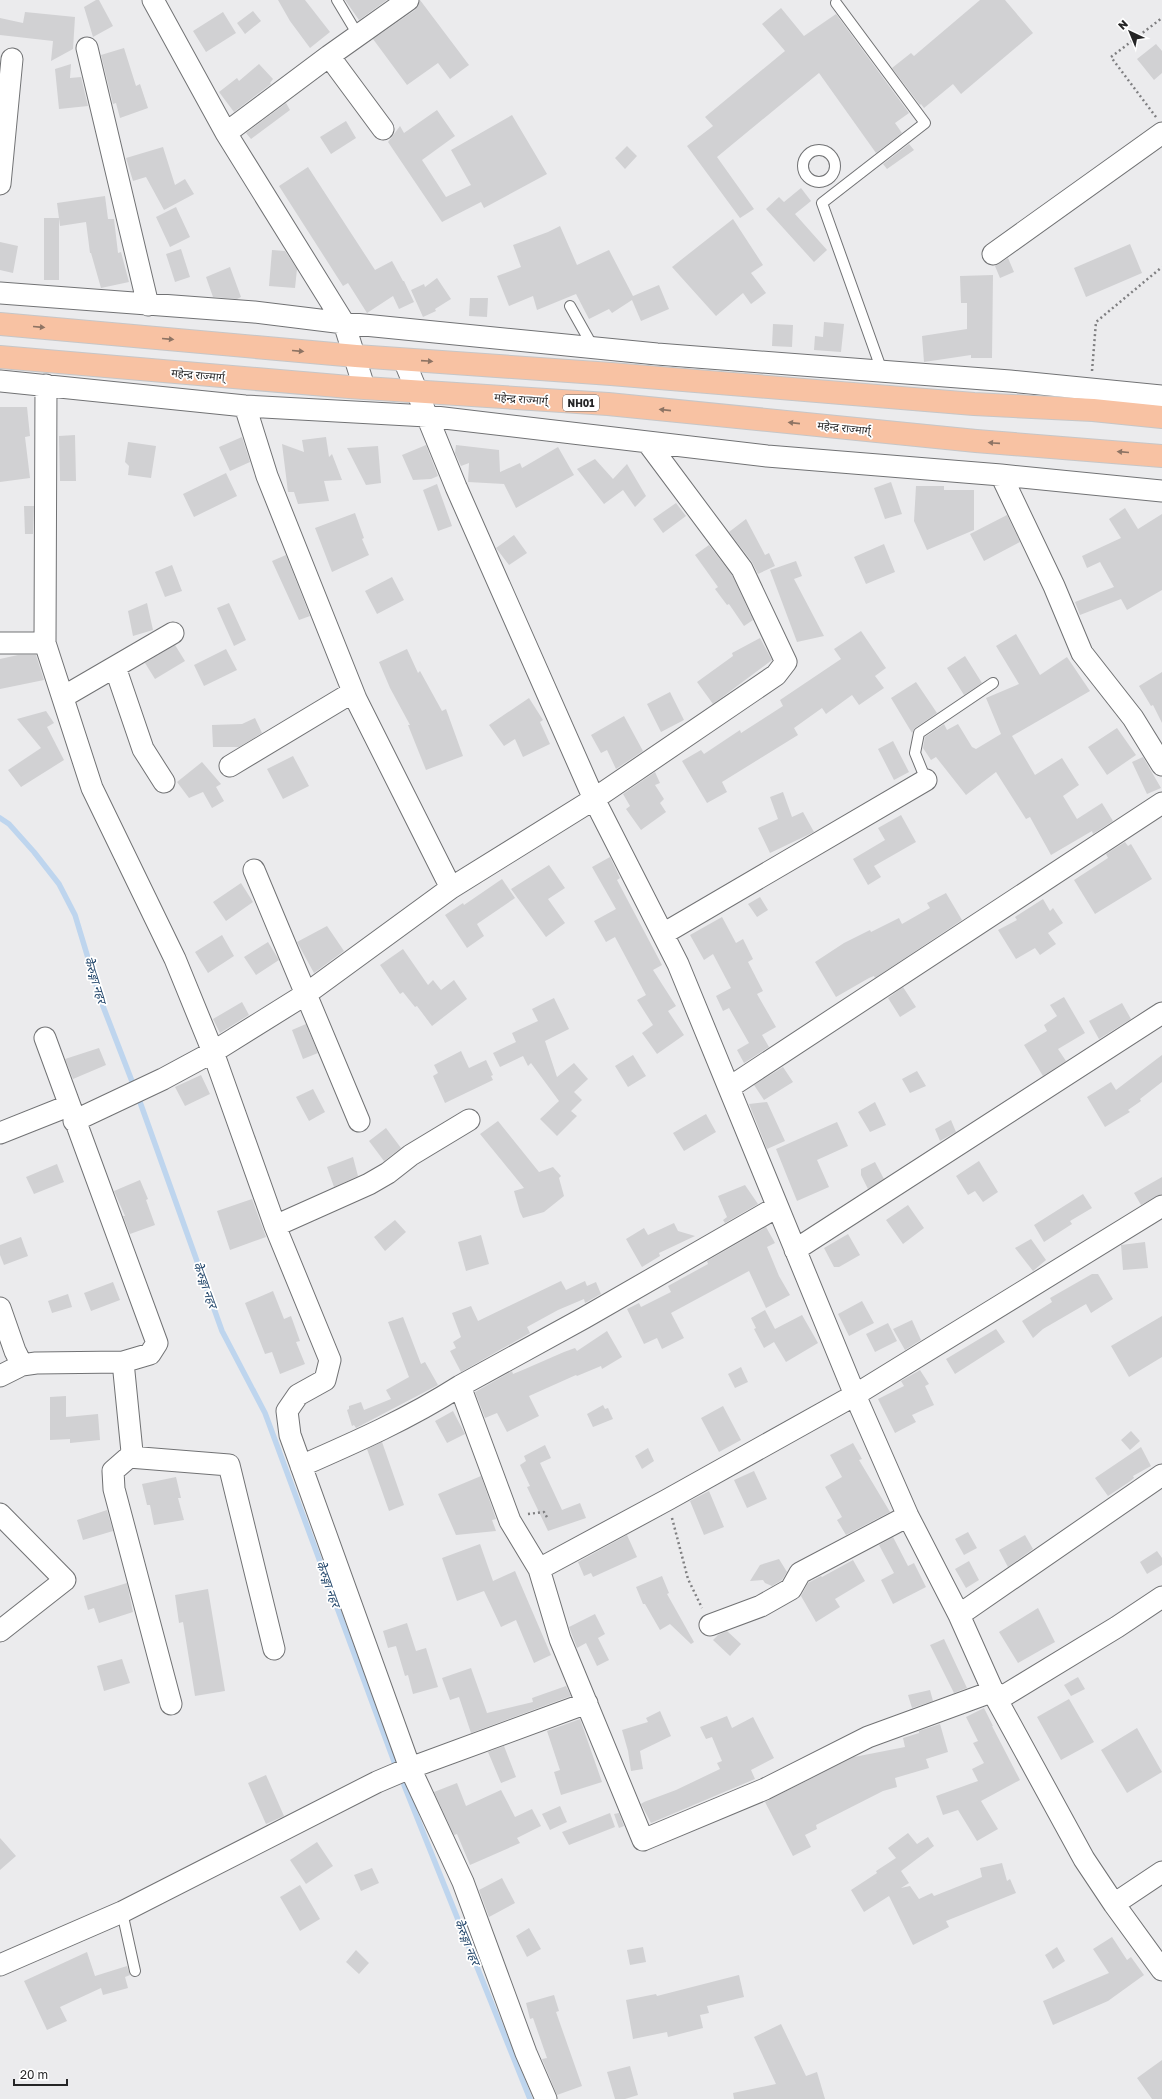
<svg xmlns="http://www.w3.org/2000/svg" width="1162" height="2099" font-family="'Golos Text','Noto Sans Devanagari',sans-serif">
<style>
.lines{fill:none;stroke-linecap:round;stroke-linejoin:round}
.stream{stroke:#bed5ee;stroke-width:5.5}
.building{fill:#d1d1d3}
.service-casing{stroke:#717274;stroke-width:12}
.minor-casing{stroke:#717274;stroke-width:23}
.trunk-casing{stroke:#c6c6c7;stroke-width:24}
.path{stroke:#7f7f81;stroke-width:2.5;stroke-dasharray:2 3;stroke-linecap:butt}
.service{stroke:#fff;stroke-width:10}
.minor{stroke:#fff;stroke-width:21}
.trunk{stroke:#f8c2a3;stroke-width:22}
.oneway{fill:#8e7464}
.labels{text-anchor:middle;stroke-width:3.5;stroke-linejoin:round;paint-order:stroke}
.shield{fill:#fff;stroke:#666667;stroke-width:1}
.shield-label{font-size:10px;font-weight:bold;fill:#252526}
.street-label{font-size:11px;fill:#252526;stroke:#fff}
.water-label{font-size:12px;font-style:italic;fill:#274a6e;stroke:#fff}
</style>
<rect width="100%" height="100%" fill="#ebebed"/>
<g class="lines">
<path class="stream" d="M0 818 9 824 34 852 59 884 75 915 101 1001 140 1102 222 1331 265 1413 395 1764
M404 1785 530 2099"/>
</g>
<path class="building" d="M96 0H99L113 26 93 37 84 7Z
M278 0H305L330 32 310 48 290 21Z
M345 0H387L359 20Z
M420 0 469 65 450 79 438 63 407 85 373 39 415 10Z
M980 0H1005L1033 33 961 94 953 84 924 108 921 104 920 105 892 68 911 53 914 56Z
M781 8 804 36 836 14 909 113 895 123 902 133 876 153 819 73 717 157 754 209 740 218 687 146 713 126 705 117 785 51 762 24Z
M253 11 261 21 245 34 237 23Z
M25 12 75 17 73 49 51 61 53 41 0 35V18L23 23Z
M223 12 236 33 206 52 193 31Z
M1156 44 1162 51V73L1154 80 1137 59Z
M124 48 136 86 140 84 148 108 120 118 116 103 113 104 101 55Z
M71 64 70 78 81 77 88 106 59 109 55 69Z
M259 64 273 79 270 83 271 84 234 112 219 92 237 78 239 81Z
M286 103 290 110 251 139 246 133Z
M437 110 455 136 422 160 446 197 471 185 451 150 512 115 547 174 484 208 481 202 442 222 388 142 400 126 404 133Z
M346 121 356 138 331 154 320 137Z
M909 144 914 150 887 169 883 164Z
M627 146 637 156 625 169 615 158Z
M163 147 175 185 185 179 194 194 164 210 146 177 133 181 126 158Z
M308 167 375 270 392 261 403 281H404L414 302 399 309 393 296 367 313 348 283 343 286 279 186Z
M801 188 811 201 795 214 827 250 814 262 766 209 779 197 784 202Z
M105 196 108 219H114L118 253 121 252 129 282 101 288 91 253H90L86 222 60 226 57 203Z
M176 207 190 237 170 247 156 217Z
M44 218H59V280H44Z
M733 219 763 265 751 273 766 293 751 304 743 293 716 316 672 267Z
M560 226 577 265 609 250 633 296 659 285 669 309 641 321 632 300 612 313 609 309 589 319 576 294 537 310 533 296 509 306 497 276 521 267 513 245 548 232Z
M0 242 18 246 13 273 0 270Z
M1130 244 1142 273 1086 297 1074 268Z
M181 249 190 277 175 282 166 254Z
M272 250 285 251 297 269 295 288 269 286Z
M1008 258 1014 272 1000 278 995 266Z
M230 267 241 297 237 299 213 297 206 277Z
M993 275 992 358H971V355L924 362 922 336 967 329V303H961L960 276Z
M437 278 451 299 435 309 436 311 423 317 411 290 424 284 425 287Z
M470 298H488L487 317 469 316Z
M824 322 844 324 841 352 814 350 815 336 823 337Z
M773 324 793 325 792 347 772 346Z
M0 407H27L30 436 25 437 30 478 0 482Z
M75 435 76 481H60L59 436Z
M242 437 250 462 230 471 219 447Z
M326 437 329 457 332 454 342 480 324 481 329 501 298 504 294 492H288L282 444 304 452 302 440Z
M128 442 156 446 151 478 128 475 129 466 125 462Z
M426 445 438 476 431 479 413 480 402 455Z
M456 445 499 450 500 472 520 463 522 468 558 447 574 475 516 508 504 484 468 482 469 463 461 466 455 453Z
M378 446 381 483 366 485 347 448Z
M595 459 613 479 627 464 646 496 635 507 623 490 604 504 577 469Z
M226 473 237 496 194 517 183 494Z
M891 482 902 514 885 519 874 488Z
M437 484 452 526 438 531 423 490Z
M916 486H944V490H974V530L927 550 914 521Z
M676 503 686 516 663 533 653 519Z
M24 506H34L33 534H25Z
M1125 508 1138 529 1162 514V590L1127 610 1121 599 1080 615 1075 602 1114 587 1100 562 1087 568 1082 556 1121 538 1109 519Z
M355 513 364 538 362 539 369 555 332 572 315 528Z
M1007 515 1020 542 984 561 970 534Z
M746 519 765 555 769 553 775 566 758 574 752 562 729 532Z
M514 535 527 553 509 565 496 548Z
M884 544 895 572 866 584 854 557Z
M709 545 732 575 753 620 744 626 729 604 727 605 715 589 718 587 695 555Z
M286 555 310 616 299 620 272 561Z
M796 561 802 576 794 579 824 636 797 642 770 570Z
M172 565 182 591 165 597 155 572Z
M392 577 404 600 377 614 365 591Z
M147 603 153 630 133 636 128 611Z
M229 603 246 640 234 646 217 608Z
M861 631 886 668 875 676 884 688 859 705 852 695 826 714 822 708 794 728 798 735 722 782 727 792 707 803 682 761 701 750 704 754 740 730 741 733 783 706 780 700 841 659 834 649Z
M1016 634 1040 675 1067 657 1090 691 1012 736 1035 775 1062 758 1079 785 1063 796 1077 819 1102 803 1113 821 1093 834 1092 831 1051 855 1030 817 1026 819 996 772 966 795 936 757 931 760 923 748 925 737 944 724 947 730 958 724 972 747 976 749 1001 734 986 698 1019 684 996 646Z
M760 638 772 660 713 704 697 682 733 656 732 653Z
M175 645 185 661 155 679 145 663Z
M226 649 237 670 204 686 194 665Z
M407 649 418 673 420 671 442 711 446 709 463 756 426 770 408 725H410L390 688 379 662Z
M18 655H36L44 680 0 689V659Z
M965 656 982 683 964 695 947 668Z
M1162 672V723L1153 705 1151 706 1139 686Z
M916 682 937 713 915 728 912 733 891 698Z
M670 692 684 720 661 732 647 704Z
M529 698 543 720 540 722 550 744 523 757 515 739 504 746 489 725Z
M46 711 54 723 47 727 64 760 21 787 8 770 41 748 17 719Z
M624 716 643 751 616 769 607 750 601 753 591 735Z
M255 718 262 733 239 747H213L212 725 242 724Z
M1117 728 1136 755 1107 775 1088 747Z
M893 741 909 772 894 780 878 749Z
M293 756 309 786 283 799 267 769Z
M1143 757 1161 788 1147 794 1132 762Z
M202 762 221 784 216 787 224 801 212 808 203 792 189 798 177 782Z
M655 772 660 783 655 785 664 799 660 803 666 812 641 830 626 809 630 806 623 794Z
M783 792 792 817 803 812 814 832 770 853 758 828 778 819 770 797Z
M901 815 916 842 874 866 881 877 868 885 853 859 885 840 878 828Z
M1125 842 1128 846 1131 844 1152 879 1095 914 1074 880 1108 858 1106 854Z
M610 857 620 878 617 880 662 965 653 970 676 1006 668 1011 684 1035 657 1054 642 1033 653 1025 637 1000 646 995 615 937 606 942 594 921 616 909 592 867Z
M549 865 565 888 548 899 565 923 546 937 511 889Z
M502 879 515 898 477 924 484 936 467 948 445 915 463 903 464 905Z
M241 883 253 902 226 921 213 902Z
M946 893 962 920 875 978 874 976 869 978 836 997 815 962 844 943 870 930 871 932 899 918 902 924 930 908 927 903Z
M760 897 768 910 757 917 748 904Z
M1043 899 1050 911 1053 908 1063 923 1048 933 1056 944 1040 955 1035 948 1016 959 998 930 1017 920 1015 917Z
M722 917 736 943 743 939 753 959 748 962 763 991 757 994 776 1027 762 1035 769 1047 744 1063 737 1050 749 1043 729 1008 723 1011 716 996 731 988 713 954 704 960 690 935Z
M327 926 344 951 314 973 297 942Z
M222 935 234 956 208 973 195 952Z
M268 942 279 960 256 975 244 957Z
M403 949 428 985 433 980 441 990 454 980 467 999 432 1026 417 1006 415 1007 403 992 400 994 380 965Z
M903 987 916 1007 900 1017 888 998Z
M1064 997 1085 1033 1058 1049 1066 1061 1043 1076 1024 1045 1047 1031 1044 1025 1057 1016 1050 1005Z
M554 998 569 1029 545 1041 557 1077 574 1063 588 1079 574 1092 582 1100 571 1111 577 1116 557 1136 540 1119 559 1101 531 1063 528 1066 523 1056 500 1067 493 1053 516 1042 512 1033 538 1021 532 1009Z
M242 1002 249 1015 220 1033 213 1019Z
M1122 1003 1131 1019 1099 1039 1089 1021Z
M306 1024 318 1053 303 1059 292 1030Z
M99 1048 106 1065 73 1079 65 1059Z
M461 1051 469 1068 486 1060 493 1075 491 1076 493 1080 445 1103 433 1076 438 1073 434 1065Z
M633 1055 646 1076 628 1087 615 1066Z
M1162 1055V1082L1140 1099 1141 1101 1128 1110 1130 1112 1105 1127 1087 1097 1111 1082 1116 1090Z
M783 1067 793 1082 764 1100 754 1085Z
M917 1071 926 1086 910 1093 902 1079Z
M201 1075 210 1094 185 1106 175 1087Z
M313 1089 325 1112 309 1121 296 1097Z
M767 1102 785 1141 767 1149 749 1104Z
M875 1102 886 1125 870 1132 858 1112Z
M706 1114 716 1132 684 1151 673 1133Z
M951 1120 956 1132 940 1141 935 1129Z
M498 1121 539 1172 553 1167 561 1176 559 1178 564 1196 544 1212 523 1218 520 1212 514 1191 524 1188 480 1134Z
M837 1122 848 1146 817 1160 829 1187 797 1201 776 1149Z
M386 1128 401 1148 384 1161 369 1141Z
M353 1157 358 1176 334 1187 327 1167Z
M979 1161 998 1192 983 1202 975 1191 968 1195 956 1176Z
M875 1162 884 1179 868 1189 861 1175V1169Z
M57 1164 64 1182 34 1194 26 1177Z
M1162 1177V1194L1141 1205 1134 1193Z
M140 1180 148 1199 146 1200 155 1225 130 1234 123 1216H125L114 1191Z
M745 1185 758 1204 725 1223 723 1220 727 1217 718 1196Z
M1083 1194 1092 1208 1070 1221 1072 1224 1044 1242 1034 1225Z
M252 1199 266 1237 230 1250 217 1211Z
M908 1205 924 1228 903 1244 886 1220Z
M395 1220 406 1232 385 1251 374 1237Z
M674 1223 678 1231 695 1236 659 1253 660 1256 642 1267 626 1239 644 1228 648 1235Z
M766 1227 775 1243 767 1247 779 1276 790 1295 766 1308 749 1271 671 1313 684 1338 662 1349 657 1338 644 1344 627 1309 639 1303 641 1307 671 1292 668 1286 708 1264 707 1261Z
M848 1234 860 1255 839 1267H834L824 1248Z
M481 1235 489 1264 466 1271 458 1242Z
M21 1237 28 1256 4 1265 0 1255V1245Z
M1031 1239 1046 1260 1033 1271 1015 1248Z
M1145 1242 1148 1268 1123 1270 1121 1245Z
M1092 1274H1098L1113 1299 1091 1313 1086 1304 1043 1329 1033 1338 1022 1321 1052 1302 1050 1298Z
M561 1281 566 1290 585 1281 587 1286 596 1282 601 1294 585 1303 584 1299 558 1310 527 1327 530 1333 461 1372 450 1351 456 1348 453 1342 461 1337 452 1313 471 1306 478 1321Z
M113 1282 120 1300 91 1311 84 1293Z
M273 1291 284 1319 291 1316 300 1341 296 1342 305 1364 280 1374 272 1352 265 1354 245 1303Z
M68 1294 72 1307 52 1313 48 1301Z
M862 1301 874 1323 849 1336 838 1314Z
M765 1310 775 1329 802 1315 818 1343 786 1362 774 1342 764 1348 754 1329 756 1328 751 1318Z
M1162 1316V1357L1129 1377 1111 1346Z
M403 1317 421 1364 425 1362 438 1385 356 1428 354 1425 352 1426 347 1410 349 1409V1406L361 1402 364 1410 391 1399 386 1390 409 1377 388 1322Z
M912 1320 921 1340 905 1350 893 1329Z
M888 1323 897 1341 875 1352 866 1334Z
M996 1329 1005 1342 955 1374 946 1359Z
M607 1331 622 1357 602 1369 601 1366 577 1376 576 1375 529 1396 539 1416 507 1432 497 1413 485 1418 475 1392 512 1371 513 1374 525 1369 564 1352 575 1348 577 1351Z
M741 1367 748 1382 735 1388 728 1374Z
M920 1370 929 1384 925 1386 934 1405 912 1415 916 1422 895 1433 878 1399 904 1386 901 1381Z
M66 1396V1417L98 1414 100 1440 70 1443V1439L50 1440V1397Z
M603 1405 605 1409 608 1408 613 1419 593 1427 587 1414Z
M723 1406 741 1440 719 1452 701 1418Z
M453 1411 465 1434 447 1443 435 1421Z
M1131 1431 1140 1441 1130 1450 1121 1440Z
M382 1442 404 1505 389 1511 367 1449Z
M853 1443 862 1459 859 1460 890 1512 846 1535 837 1520 842 1517 825 1487 842 1477 830 1455Z
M545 1445 551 1458 540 1463 562 1510 580 1503 586 1518 548 1531 527 1487 530 1486 520 1465 526 1461 524 1456Z
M1141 1447 1151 1466 1133 1476 1134 1478 1129 1482 1108 1496 1095 1478Z
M648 1448 654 1461 642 1469 635 1456Z
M754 1471 767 1499 747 1508 734 1480Z
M481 1476 496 1519 492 1520 496 1531 456 1535 438 1494Z
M176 1477 181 1498H178L184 1520 154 1525 150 1505H147L142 1484Z
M709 1491 724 1527 704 1535 690 1501Z
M107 1510 113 1531 83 1540 77 1520Z
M968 1532 977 1548 964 1555 955 1539Z
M627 1535 637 1557 593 1577 591 1573 584 1576 578 1562Z
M1025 1535 1033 1549 1008 1567 999 1550Z
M893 1537 908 1566 914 1563 926 1587 893 1604 881 1580 894 1573 879 1545Z
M480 1544 493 1581 515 1571 551 1655 534 1663 516 1620 501 1627 484 1591 457 1601 442 1558Z
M1157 1551 1162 1558V1565L1147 1574 1140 1562Z
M779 1559 787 1572 782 1580 772 1586 765 1583 763 1580 750 1581 760 1565Z
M853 1560 865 1581 835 1599 840 1607 816 1622 801 1596 808 1583 821 1576 822 1577Z
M969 1561 979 1580 966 1588 955 1569Z
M662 1576 669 1593 667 1594 694 1642 691 1644 670 1624 660 1630 645 1604H643L636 1587Z
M127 1583 133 1612 99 1623 94 1608 88 1610 84 1596Z
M208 1589 225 1691 195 1696 183 1622 179 1623 175 1595Z
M1038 1608 1055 1642 1018 1663 999 1632Z
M595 1614 605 1634 598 1638 609 1660 597 1666 586 1643 577 1648 569 1627Z
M407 1623 416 1651 426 1648 438 1687 413 1694 408 1675 405 1676 396 1646 388 1648 383 1631Z
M727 1631 741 1644 730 1656 713 1640 718 1635Z
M944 1639 967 1688 954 1693 930 1645Z
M122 1659 130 1683 104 1691 97 1666Z
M471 1668 487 1713 533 1702 532 1698 566 1686 571 1696 471 1733 459 1697 450 1700 442 1678Z
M1078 1677 1085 1689 1071 1696 1064 1685Z
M930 1690 933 1701 912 1708 908 1695Z
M1069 1699 1094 1742 1061 1760 1037 1717Z
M984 1708 993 1726H992L1020 1780 981 1801 998 1829 977 1841 958 1810 943 1815 936 1796 978 1781 972 1769 984 1763 973 1743 978 1741 966 1717Z
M660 1711 671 1736 640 1751 643 1769 631 1771 628 1751 622 1730 648 1722 646 1718Z
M727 1716 732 1728 753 1717 774 1758 751 1770 755 1779 651 1823 641 1804 644 1802 676 1790 720 1769 717 1763 722 1761 712 1737 706 1739 700 1727Z
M580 1719 602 1782 561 1795 554 1772 560 1770 547 1731Z
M940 1724 948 1752 926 1759 929 1768 895 1778 897 1787 883 1791 816 1825 817 1829 805 1835 811 1847 793 1856 765 1802 854 1757 905 1747 903 1738 919 1733V1731Z
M1137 1728 1162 1772 1127 1793 1101 1750Z
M504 1746 516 1777 501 1783 488 1752Z
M266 1775 284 1816 266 1824 248 1783Z
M457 1783 466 1806 501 1790 515 1817 532 1809 541 1826 517 1838 520 1843 470 1865 457 1834 454 1835 434 1792Z
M560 1806 567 1822 550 1830 542 1814Z
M610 1813 615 1827 569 1845 562 1832Z
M619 1813 624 1826 619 1828 614 1814Z
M908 1833 917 1844 928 1837 934 1846 901 1871 909 1883 901 1888 910 1886 919 1899 932 1893 934 1896 982 1877 980 1868 1002 1863 1007 1881 1010 1879 1016 1893 946 1921 949 1927 913 1945 889 1896 864 1912 851 1890 877 1873 876 1871 896 1858 888 1848Z
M0 1838 16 1856 0 1870Z
M317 1842 333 1866 306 1884 290 1860Z
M372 1868 379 1883 361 1891 354 1875Z
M502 1878 515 1903 489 1917 479 1890Z
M300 1885 320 1919 300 1931 280 1897Z
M529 1928 541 1949 527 1957 516 1936Z
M1112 1937 1127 1960 1131 1957 1144 1975 1108 2001 1053 2025 1043 2001 1109 1973 1093 1949Z
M643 1947 646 1962 630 1965 627 1950Z
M1057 1947 1065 1961 1053 1969 1045 1955Z
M356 1950 369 1963 359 1974 346 1962Z
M87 1952 95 1976 127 1966 130 1975 125 1977 128 1988 103 1995 101 1988 60 2007 67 2021 47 2030 24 1981Z
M739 1975 744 1997 707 2006 709 2013 700 2015 703 2028 668 2037 667 2032 633 2039 626 2000 656 1994 657 1996Z
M554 1995 559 2011 556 2012 582 2086 557 2095 542 2059 547 2058 533 2018 530 2019 526 2003Z
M781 2024 806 2076 817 2072 825 2099H734L733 2093 776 2084 754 2037Z
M1162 2060V2099H1152L1137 2078Z
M630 2066 638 2095 625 2099H615L607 2072Z"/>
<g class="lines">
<g class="service-casing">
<path id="service" d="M337 0 358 35
M836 3 925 123 822 203 882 371
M803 166a16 16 0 1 1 32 0a16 16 0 1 1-32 0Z
M570 306 593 347
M926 780 915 753 919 733 993 683
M122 1912 135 1971"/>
</g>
<g class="minor-casing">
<path id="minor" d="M153 0 226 133 344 323 364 387
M87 48 148 305
M329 56 383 129
M226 133 329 56 408 0
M0 184 12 59
M993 254 1162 133
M0 293 254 312 344 323 657 354 1010 381 1162 396
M404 360 456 487 594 799 678 964 855 1395 908 1516 959 1615 997 1700 1084 1859 1114 1904 1162 1970
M0 381 245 406 427 416 767 456 1001 475 1162 491
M245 406 267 476 356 699 451 888
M1001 475 1054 586 1082 653 1133 718 1162 765
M0 643H45L46 385
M45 643 92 788 175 959 213 1052 275 1226 330 1360 325 1380 298 1395 287 1411 290 1435 410 1768 463 1882 526 2053 546 2099
M115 667 143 749 164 782
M63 697 173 633
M230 766 353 692
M254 870 359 1121
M663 934 926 780
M730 1087 1162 803
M74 1121 163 1079 213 1052 306 994 451 888 594 799 776 675 786 662 742 569 648 443
M0 1133 68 1106
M777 1207 584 1318 460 1386 510 1521 539 1569 667 1500 855 1395 1162 1206
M275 1226 369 1184 388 1173 411 1155 469 1120
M795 1250 1162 1013
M0 1308 15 1351 22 1365
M123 1362 132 1452 129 1457 113 1471 114 1489 171 1704
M0 1376 22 1365 36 1363 123 1362 150 1354 157 1343 45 1038
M129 1457 229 1465 274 1649
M301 1466C358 1441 408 1419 460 1386
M0 1514 65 1580 0 1631
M539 1569 560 1639 643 1840 765 1789 868 1737 994 1691
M959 1615 1162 1475
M710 1625 761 1606 791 1589 800 1573 908 1516
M997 1700 1117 1627 1162 1597
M1114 1904 1162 1872
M0 1965 122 1912 377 1782 410 1768 587 1703"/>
</g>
<g class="trunk-casing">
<path id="trunk" d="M0 324 356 356 611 374 974 404 1093 410 1162 417
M0 357 349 387 608 404 976 441 1162 456"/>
</g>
<path class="path" d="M1156 117 1111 57 1162 18
M1092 371 1096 322 1162 267
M528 1514 544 1512 548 1519
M672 1518 688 1579 702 1608"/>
<use href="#service" class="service"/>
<use href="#minor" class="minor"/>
<use href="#trunk" class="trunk"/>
</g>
<defs><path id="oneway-solid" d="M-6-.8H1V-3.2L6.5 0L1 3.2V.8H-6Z"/></defs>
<g class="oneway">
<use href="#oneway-solid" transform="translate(39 327) rotate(5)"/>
<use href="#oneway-solid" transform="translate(168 339) rotate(5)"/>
<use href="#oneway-solid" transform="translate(298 351) rotate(5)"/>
<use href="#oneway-solid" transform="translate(427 361) rotate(4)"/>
<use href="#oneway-solid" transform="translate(665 410) rotate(-174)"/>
<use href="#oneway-solid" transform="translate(794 423) rotate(-174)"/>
<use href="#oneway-solid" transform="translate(994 443) rotate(-176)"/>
<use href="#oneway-solid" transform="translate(1123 452) rotate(-175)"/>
</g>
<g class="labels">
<rect class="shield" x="563" y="395" width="36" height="16" rx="3"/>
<g class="shield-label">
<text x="581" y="407">NH01</text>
</g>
<g class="street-label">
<text transform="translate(198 375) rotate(5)" y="4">महेन्द्र राज्मार्ग्</text>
<text transform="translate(521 399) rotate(4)" y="4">महेन्द्र राज्मार्ग्</text>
<text transform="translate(844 428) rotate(6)" y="4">महेन्द्र राज्मार्ग्</text>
</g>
<g class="water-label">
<text transform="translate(95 980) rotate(73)" y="4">केेरुङ्गा नहर</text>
<text transform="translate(205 1285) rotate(70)" y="4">केेरुङ्गा नहर</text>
<text transform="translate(328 1584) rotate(70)" y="4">केेरुङ्गा नहर</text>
<text transform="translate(467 1942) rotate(68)" y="4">केेरुङ्गा नहर</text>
</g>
</g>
<g transform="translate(1130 32) rotate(316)" stroke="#ffffff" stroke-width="3" paint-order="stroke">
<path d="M0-3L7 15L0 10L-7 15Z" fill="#252526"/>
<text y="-6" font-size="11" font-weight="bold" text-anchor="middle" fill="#252526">N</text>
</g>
<path d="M14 2079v6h53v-6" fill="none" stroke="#252526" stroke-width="2"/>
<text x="20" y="2079" font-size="12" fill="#252526" stroke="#ffffff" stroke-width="3" paint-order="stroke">20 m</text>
</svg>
